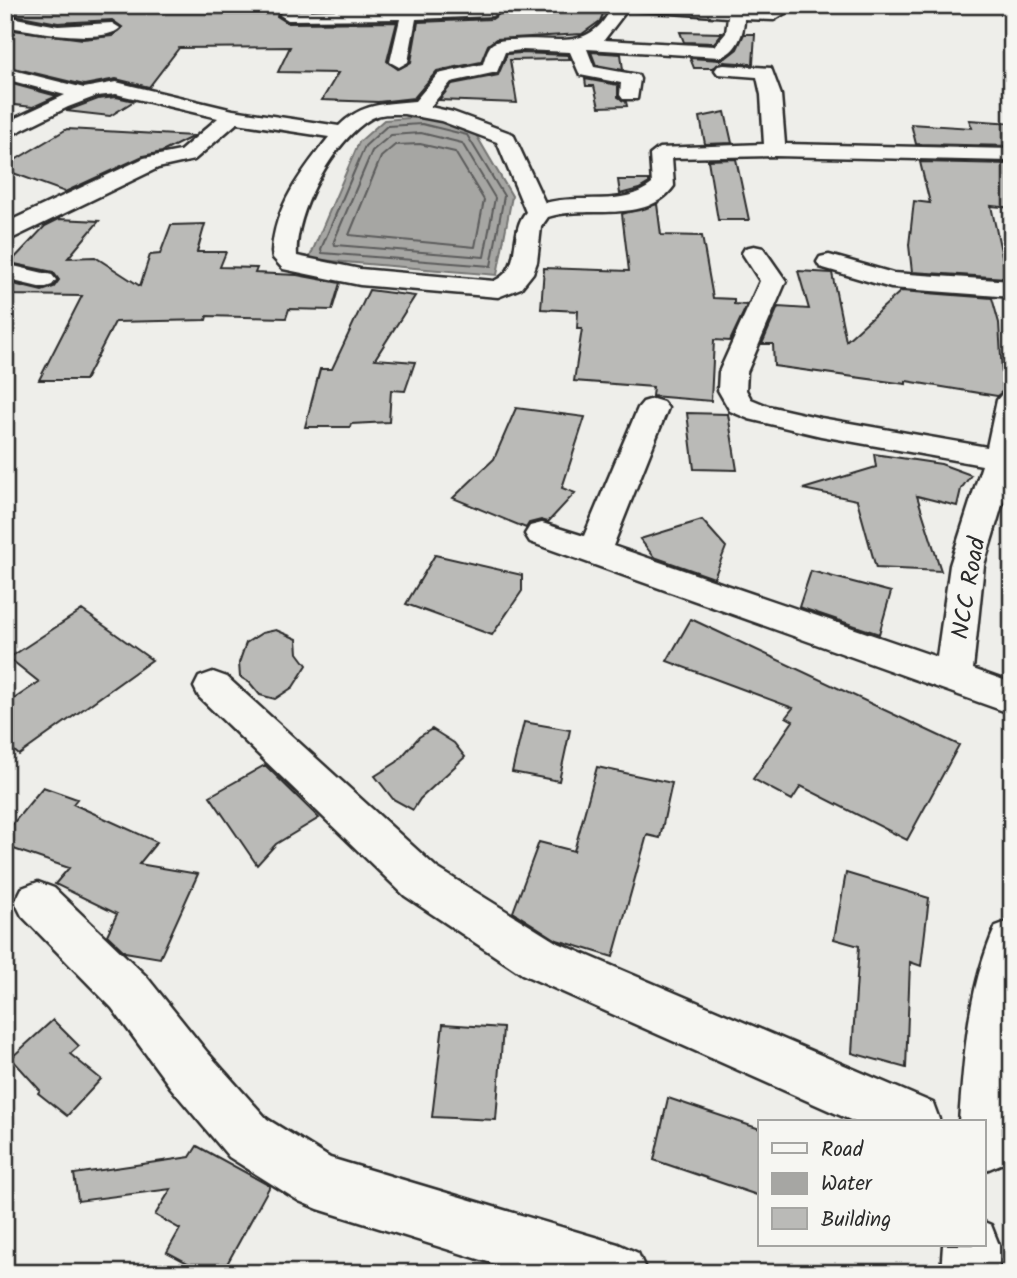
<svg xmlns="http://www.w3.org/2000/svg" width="1017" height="1278" font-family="Kalam,sans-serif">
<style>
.water{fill:#a6a6a3;stroke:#757573;stroke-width:2}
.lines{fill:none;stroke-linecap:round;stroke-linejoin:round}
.shore{stroke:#5c5c5b;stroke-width:2}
.building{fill:#babab7;stroke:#2b2b2b;stroke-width:2}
.minor-casing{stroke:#2b2b2b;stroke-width:5}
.minor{fill:#f6f6f2;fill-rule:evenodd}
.labels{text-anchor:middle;stroke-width:5;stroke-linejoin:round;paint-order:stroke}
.street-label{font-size:24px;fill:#2b2b2b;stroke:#f6f6f2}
</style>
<rect width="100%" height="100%" fill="#eeeeea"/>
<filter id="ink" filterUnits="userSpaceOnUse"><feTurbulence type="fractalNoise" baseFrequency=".0143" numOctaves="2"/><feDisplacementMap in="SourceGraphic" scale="14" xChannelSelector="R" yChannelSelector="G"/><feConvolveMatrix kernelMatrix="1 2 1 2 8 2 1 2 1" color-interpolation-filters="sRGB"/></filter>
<g filter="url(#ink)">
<path class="water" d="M422 117 472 128 512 196 497 275 309 259 359 142 384 120Z"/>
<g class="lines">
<path class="shore" d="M422 124 467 135 504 196 491 266 322 253 321 249 365 146 387 126Z
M421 133 462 143 495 198 484 257 335 245 334 241 372 151 391 135Z
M420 144 455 152 484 200 475 247 349 235 381 157 395 145Z"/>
</g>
<path class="building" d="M251 5H281L277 16 288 23 397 22 387 61 398 69 411 62 418 22 492 19 513 5H607L600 21 582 34 496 39 488 45 481 62 437 71 414 98 378 102 322 100 338 73 278 72 290 47 179 48 149 87 116 79 84 85 5 66V29L83 39 112 36 122 27 112 20 58 23 5 13V9L247 11Z
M680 32 722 33 714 43 684 42Z
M744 34H755L753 64 724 62 713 68H694L690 58 720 60 727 57 737 49Z
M591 52 621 54 623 70 596 65Z
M522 53 568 55 570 59 510 60 517 103 439 100 452 84 498 75 507 54Z
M585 79 618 85V97L626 102 627 106 599 107 594 86H586Z
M5 82 57 96 33 107 5 104Z
M116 97 134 101 110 116 66 111 98 99Z
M725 112 732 143 705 144 700 117Z
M969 120 1012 123V146L916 144 911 124 972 128Z
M67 129 194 136 162 152 143 156 65 192 5 170V166Z
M736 159 749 220H718L708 160Z
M920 162 1012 164V208L991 206 1007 278 912 272 909 245 914 201 930 203Z
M618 180H649V183L639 189 620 194Z
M657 204 661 235 702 236 713 298 734 299V304L747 305 730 341 714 340 711 401 652 396 653 387 574 381 582 329H577L578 311 541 309 544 268 629 271 622 214Z
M59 219 99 221 68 258 95 257 140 286 150 255 160 254 171 225 205 224 197 252H226L220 267 257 268 255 273 297 275 340 283 332 310 289 309 286 318 207 316 206 320 115 322 85 380H39L82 296 5 295V282L42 291 54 287 59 280 53 272 10 263 45 226Z
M798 271 832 273 846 341 901 291 992 298 999 323 1003 391 997 396 906 381V384L774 366 773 344H762L778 307 809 309Z
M369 290 415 296 375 359 415 362 405 391 391 390 389 422 351 424 350 427H305L320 369H332Z
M516 408 585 417 562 488 575 493 548 522 541 520 529 523 526 528 453 498 494 459Z
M687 413 728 414 737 470 694 469Z
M874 454 941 464 971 475 961 489 957 506 917 496 941 571 876 568 857 500 803 489 876 467Z
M702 520 726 547 714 578 654 557 640 539Z
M435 555 522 575V591L492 635 406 604Z
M811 571 891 592 879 634 799 607Z
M82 610 152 660 19 755 5 743V705L39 682 9 658Z
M691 619 959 745 907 840 801 786 792 800 753 779 793 721 786 717 793 708 667 661Z
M276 630 297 639 298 653 307 665 293 687 275 699 260 695 250 683 240 677 239 663 246 643 262 633Z
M524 722 570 730 559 781 512 772Z
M432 729 454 743 465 757 420 799 413 810 393 799 375 776 397 762 419 737Z
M265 765 319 818 276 844 257 865 210 796Z
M597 767 672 783 660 838 647 835 613 957 557 940 513 912 539 842 574 851Z
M43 787 77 799 73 804 157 842 139 864 198 874 160 958 125 952 107 935 117 914 55 884 69 868 5 846V833Z
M846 873 929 898 921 966 910 962 906 1068 852 1053 859 946 834 939Z
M53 1020 79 1046 70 1054 101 1079 67 1116 38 1093 40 1090 11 1058Z
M443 1024 503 1028 496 1120 432 1117Z
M668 1098 760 1129V1196L654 1160Z
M197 1146 270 1186 222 1273H206L167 1252 180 1229 155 1215 171 1189 78 1201 74 1174 190 1157Z"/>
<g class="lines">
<g class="minor-casing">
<path id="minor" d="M284 5H300L298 11H300L510 5 492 16 416 19 408 62 399 67 390 62 400 19 288 20 280 15Z
M613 5H694L762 10H771L774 5H790V10L774 20 744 19C744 34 736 53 720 57L587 49 594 67 638 75 640 79 637 99H623L620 95 621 83 580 75 570 52 522 50 505 52 497 72 451 82 430 107 453 112 513 134 545 203C580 193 623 208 652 184L650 155 659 148 764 144 761 95 757 77 718 74 715 70 718 66 724 65 771 68 781 95 785 144 1012 149V161L775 156 672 158 674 186C646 226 587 204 548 217L541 227 537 262 533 273 521 288 498 297 360 285 283 269 273 258 272 252C274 207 302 171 329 137L237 123 194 160 158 168 5 242V224L14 219 144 158 180 151 218 118 116 94 97 96 68 107 5 138V123L65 95 5 79V68L84 88 116 82 233 110 339 126C362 103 384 104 415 101L438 74 483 64C485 58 487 49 492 44 498 40 506 40 513 40 556 36 590 54 613 5ZM627 10 728 17 726 33 715 46 604 40ZM404 114 441 121 497 142 526 212C508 233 524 268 494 281L360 269 297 256C294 213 334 139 372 118 381 113 393 114 404 114Z
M5 16 58 26 112 23 120 28C104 45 28 30 5 26Z
M754 246 763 248 786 281 747 372 746 390 751 399 768 406 821 418 987 447 997 400 1002 394 1012 391V472L984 565 973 669 1012 683V714L530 542 525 534 530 526 542 523 584 536 638 408 643 402 653 399 663 402 668 408 613 546 937 657 950 565 982 465 821 436 749 419 730 411 718 390 719 372 760 281 742 253 745 248Z
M829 255 893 273 1012 281V297L891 288 820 267 817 262 820 257Z
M5 264 52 275 56 280 52 285 43 288 5 279Z
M213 672 227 677 437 868 556 942 933 1103 940 1122H855L522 974 405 896 199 697 194 687 199 677Z
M38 882 54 888 146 976 207 1052 267 1119 330 1158 618 1244 638 1253 647 1273H524L318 1209 299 1201 229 1157 171 1088 112 1008 22 916 15 902 22 888Z
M1012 920 1011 1144 1003 1163 984 1171V1122H959C964 1056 968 987 996 926Z
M984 1222 991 1225 999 1245V1273H941L943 1245H984Z"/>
</g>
<use href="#minor" class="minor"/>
</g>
</g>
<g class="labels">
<g class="street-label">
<text transform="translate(968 588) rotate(-80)" y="8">NCC Road</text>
</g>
</g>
<rect width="1017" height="1278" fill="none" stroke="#f6f6f2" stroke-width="28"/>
<rect x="14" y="14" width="989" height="1250" fill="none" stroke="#2b2b2b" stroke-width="2.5" filter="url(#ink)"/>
<rect x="758" y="1120" width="228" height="126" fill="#f6f6f2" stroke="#a5a5a2" stroke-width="2"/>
<rect x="772" y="1143" width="35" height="10" fill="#f6f6f2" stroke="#a5a5a2" stroke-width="2"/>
<text x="821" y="1156" font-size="21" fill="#2b2b2b">Road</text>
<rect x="772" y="1173" width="35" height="21" fill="#a6a6a3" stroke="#a5a5a2" stroke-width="2"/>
<text x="821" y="1190" font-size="21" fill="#2b2b2b">Water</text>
<rect x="772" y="1208" width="35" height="21" fill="#babab7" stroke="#a5a5a2" stroke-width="2"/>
<text x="821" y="1226" font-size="21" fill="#2b2b2b">Building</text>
</svg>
